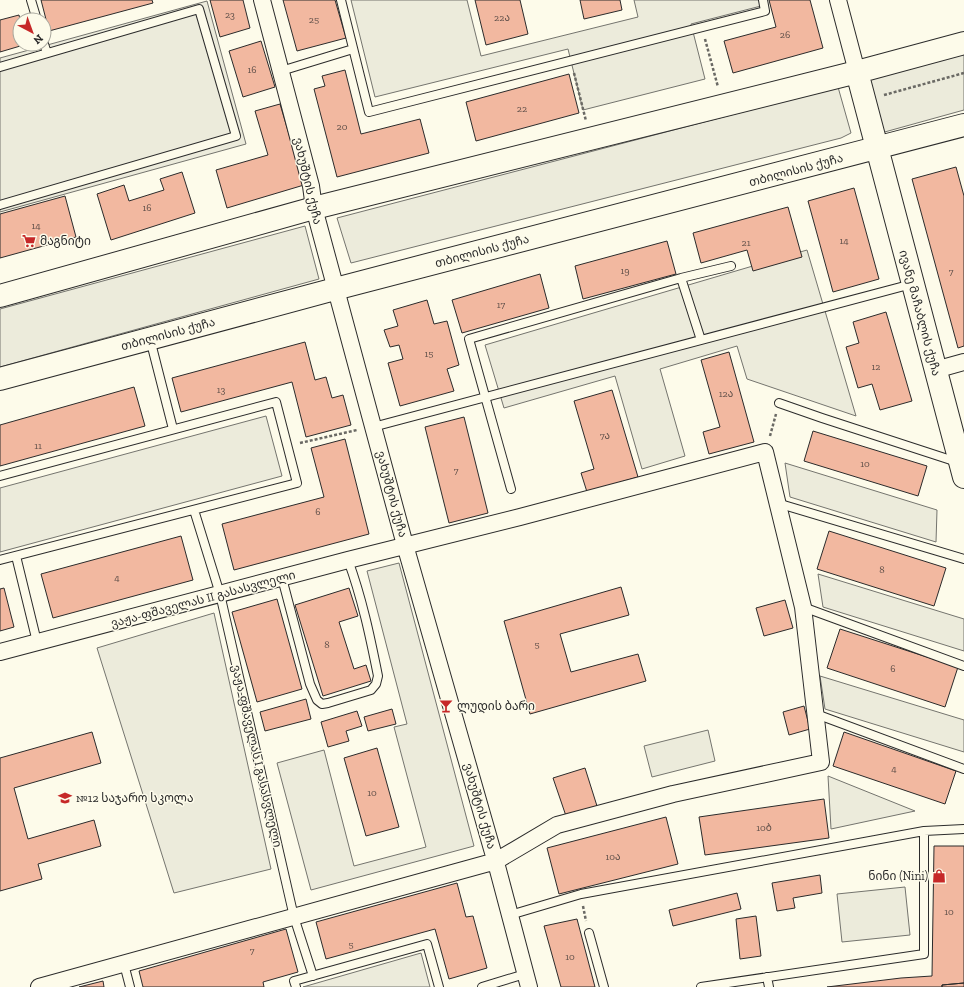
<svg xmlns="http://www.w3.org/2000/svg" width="964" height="987" font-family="'Zilla Slab','Noto Sans Georgian',serif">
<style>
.green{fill:#ecebdb;stroke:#74746e}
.building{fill:#f2b8a0;stroke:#2b2b2b}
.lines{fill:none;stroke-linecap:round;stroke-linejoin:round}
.lane-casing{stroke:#2b2b2b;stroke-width:10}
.street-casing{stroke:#2b2b2b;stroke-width:18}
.secondary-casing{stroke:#2b2b2b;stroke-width:24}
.path{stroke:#6a6964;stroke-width:2.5;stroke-dasharray:3 2;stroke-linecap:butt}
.lane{stroke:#fdfbea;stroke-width:8}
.street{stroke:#fdfbea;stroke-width:16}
.secondary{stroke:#fdfbea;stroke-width:22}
.labels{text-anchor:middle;stroke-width:3;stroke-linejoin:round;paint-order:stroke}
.number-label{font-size:10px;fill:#5d4e48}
.street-label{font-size:12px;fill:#2b2b2b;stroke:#fdfbea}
.poi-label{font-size:12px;fill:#2b2b2b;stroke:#fdfbea;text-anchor:start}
</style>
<rect width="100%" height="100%" fill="#fdfbea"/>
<path class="green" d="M351 0H467L481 56 638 17 634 0H759L761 6 691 24 705 79 583 110 568 49 375 97Z
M207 1 246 144 0 212V58Z
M964 52V110L881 133 866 78Z
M838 87 851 133 841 138 351 263 337 218Z
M305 226 319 279 0 367V309Z
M807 250 856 416 747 379 737 346 660 369 685 456 642 469 615 376 504 408 485 345Z
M266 416 282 476 0 552V488Z
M785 463 937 510 936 542 790 497Z
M399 563 474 846 311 890 277 763 324 750 354 866 426 847 394 727 407 724 367 571Z
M818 574 964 619V651L823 607Z
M214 613 271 869 174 893 97 648Z
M820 676 964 720V752L825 709Z
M708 730 715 761 652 777 644 746Z
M828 776 915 811 831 829Z
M905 887 910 935 842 942 837 894Z
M421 953 430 987H303Z"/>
<path class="building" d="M41 0H152L153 3 49 31Z
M210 0H243L250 28 220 37Z
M283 0H335L346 38 297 51Z
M475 0H520L528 34 486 45Z
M580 0H620L622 10 584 19Z
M769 0H810L823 48 733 73 724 41 776 27Z
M19 15 20 20V44H27L0 52V20Z
M261 41 275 87 243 97 229 51Z
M345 70 361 134 420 119 429 153 337 177 314 89 325 86 322 76Z
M569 74 579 113 476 141 466 102Z
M280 104 304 185 227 208 216 170 268 155 255 111Z
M956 167 964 196V346L958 348 912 179Z
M182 172 195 213 111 240 97 194 124 185 129 201 164 190 160 179Z
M854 188 879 279 833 292 808 201Z
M65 196 76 237 0 258V214Z
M788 207 802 257 753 271 747 250 701 263 693 233Z
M667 241 676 274 583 299 575 266Z
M540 274 549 308 462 333 452 300Z
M427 300 434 324 447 321 459 365 447 369 454 391 400 406 388 363 403 359 399 345 390 347 384 330 398 326 393 310Z
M886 312 912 401 880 410 872 384 858 388 846 347 859 343 853 322Z
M305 342 315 380 326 377 332 398 343 395 351 425 306 437 292 382 181 412 172 378Z
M729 352 754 442 709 454 703 432 720 427 701 360Z
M134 387 145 426 0 466V425Z
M612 390 638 477 587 492 581 473 594 469 574 401Z
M464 417 488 513 449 523 425 427Z
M813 431 927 466 918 496 804 461Z
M345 439 369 534 234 570 222 524 324 497 311 448Z
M829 531 946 568 934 606 817 569Z
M181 536 193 580 53 618 41 574Z
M621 587 629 615 560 634 571 672 638 654 646 681 530 714 504 621Z
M4 588 14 627 0 631V589Z
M349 588 358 616 339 622 354 669 366 665 371 681 323 696 295 605Z
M277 599 302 689 257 702 232 612Z
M785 600 793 628 764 636 756 608Z
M840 629 958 667 945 707 827 668Z
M306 699 311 719 265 731 260 712Z
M804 706 810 729 789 735 783 712Z
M392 709 396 724 368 731 364 717Z
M357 711 362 726 346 731 349 741 328 747 321 722Z
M92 732 101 763 14 788 28 839 94 820 101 846 38 864 42 879 0 891V758Z
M844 732 956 771 945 804 833 766Z
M377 748 399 827 366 836 344 758Z
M585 768 597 806 566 816 553 778Z
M824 799 829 838 705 855 699 817Z
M666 817 678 864 559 894 547 848Z
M934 846H964V983L942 985V987H827L901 978 932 976Z
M820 875 822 893 793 898 795 908 777 911 772 883Z
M457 883 466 917 473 916 487 968 449 979 435 929 326 959 316 922Z
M737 893 741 909 673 926 669 910Z
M756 916 761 956 740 959 736 919Z
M577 919 595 987H561L544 926Z
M286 929 298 972 263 982 264 987H143L139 971Z
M103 981 104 987H79Z
M964 983V987H942V985Z"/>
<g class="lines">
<g class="lane-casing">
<path id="lane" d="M31 0 37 20
M341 0 369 112 765 11 763 0
M44 44 47 53
M0 67 199 9 236 136 0 205
M281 71 353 49
M681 278 701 340
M150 339 173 429
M779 403 822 418 957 462
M373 427 912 284
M0 476 276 402 297 483 0 560
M511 489 469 339 681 278 731 266
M777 503 964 559
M194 510 220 594 294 917 313 976
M16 556 37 642
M282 578 310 684 317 700 322 704 328 703 371 690 376 684 378 676C370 636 362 598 348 560
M803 607 964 666
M816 714 964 769
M510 915 581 894 924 831 964 829
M589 933 604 987
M124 964 130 987
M767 977 769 987
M296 987 294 981 427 944 439 987
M482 987 525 974
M701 987 924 954V831"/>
</g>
<g class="street-casing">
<path id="street" d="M262 0 311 186 314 208 405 545 498 870 529 987
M838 0 857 72
M935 370 964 362
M0 652 348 560 520 517 765 452 803 607 821 762 673 794 557 825 496 861 39 987"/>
</g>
<g class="secondary-casing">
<path id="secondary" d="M857 72 964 477
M0 296 314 208 857 72 964 43
M0 379 335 289 964 125"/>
</g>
<path class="path" d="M705 39 718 87
M574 73 586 121
M884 95 964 73
M770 436 776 414
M300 443 357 430
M583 906 586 921"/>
<use href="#lane" class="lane"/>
<use href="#street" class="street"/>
<use href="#secondary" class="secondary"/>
</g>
<defs>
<g id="supermarket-bare" transform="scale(1.08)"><path d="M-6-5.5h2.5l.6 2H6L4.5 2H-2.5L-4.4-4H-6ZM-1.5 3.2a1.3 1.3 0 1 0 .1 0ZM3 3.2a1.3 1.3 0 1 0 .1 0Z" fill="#c62828" stroke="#fdfbea" stroke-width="2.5" paint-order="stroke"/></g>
<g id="bar-bare" transform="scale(1.08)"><path d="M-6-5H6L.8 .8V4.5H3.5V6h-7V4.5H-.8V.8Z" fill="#c62828" stroke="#fdfbea" stroke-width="2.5" paint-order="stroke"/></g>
<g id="school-bare" transform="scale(1.08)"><path d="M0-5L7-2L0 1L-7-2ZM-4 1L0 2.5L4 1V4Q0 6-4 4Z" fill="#c62828" stroke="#fdfbea" stroke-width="2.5" paint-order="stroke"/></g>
<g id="shop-bare" transform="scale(1.08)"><path d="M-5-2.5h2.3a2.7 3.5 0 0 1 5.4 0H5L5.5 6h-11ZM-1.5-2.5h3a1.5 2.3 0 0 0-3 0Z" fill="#c62828" stroke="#fdfbea" stroke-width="2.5" paint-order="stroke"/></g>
</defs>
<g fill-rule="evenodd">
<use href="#supermarket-bare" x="29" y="241"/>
<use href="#bar-bare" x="446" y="706"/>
<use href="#school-bare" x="65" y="798"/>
<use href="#shop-bare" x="939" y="876"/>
</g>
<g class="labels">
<g class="number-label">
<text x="230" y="18">23</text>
<text x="502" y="21">22ა</text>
<text x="314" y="23">25</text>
<text x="785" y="38">26</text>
<text x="252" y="73">16</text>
<text x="522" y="112">22</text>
<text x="342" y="130">20</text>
<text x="147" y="211">16</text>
<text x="36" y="229">14</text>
<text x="844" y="244">14</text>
<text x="746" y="246">21</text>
<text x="625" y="274">19</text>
<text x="951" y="275">7</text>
<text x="501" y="308">17</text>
<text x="429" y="357">15</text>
<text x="876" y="370">12</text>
<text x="221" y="393">13</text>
<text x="726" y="397">12ა</text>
<text x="605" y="439">7ა</text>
<text x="38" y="449">11</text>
<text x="865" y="467">10</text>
<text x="456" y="474">7</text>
<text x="318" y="515">6</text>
<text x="882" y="573">8</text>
<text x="117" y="581">4</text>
<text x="327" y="648">8</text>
<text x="537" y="648">5</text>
<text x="893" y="672">6</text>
<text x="894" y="772">4</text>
<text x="372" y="796">10</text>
<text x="764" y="831">10ბ</text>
<text x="613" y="860">10ა</text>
<text x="949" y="915">10</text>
<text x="351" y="948">5</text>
<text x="252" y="954">7</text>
<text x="570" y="960">10</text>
</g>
<g class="street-label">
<text transform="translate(796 170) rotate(-15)" y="4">თბილისის ქუჩა</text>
<text transform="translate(308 181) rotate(77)" y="4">ვახუშტის ქუჩა</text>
<text transform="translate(482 251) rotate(-15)" y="4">თბილისის ქუჩა</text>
<text transform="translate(920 313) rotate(75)" y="4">ივანე მაჩაბლის ქუჩა</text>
<text transform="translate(168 334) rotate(-15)" y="4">თბილისის ქუჩა</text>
<text transform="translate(392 494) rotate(75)" y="4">ვახუშტის ქუჩა</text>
<text transform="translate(203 599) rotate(-15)" y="4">ვაჟა-ფშაველას II გასასვლელი</text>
<text transform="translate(257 756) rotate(77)" y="4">ვაჟა-ფშაველას I გასასვლელი</text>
<text transform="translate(480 806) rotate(74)" y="4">ვახუშტის ქუჩა</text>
</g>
<g class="poi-label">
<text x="40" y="245">მაგნიტი</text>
<text x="457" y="710">ლუდის ბარი</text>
<text x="76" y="802">№12 საჯარო სკოლა</text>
<text x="928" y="880" text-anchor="end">ნინი (Nini)</text>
</g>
</g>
<g transform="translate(32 32) rotate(139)"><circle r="19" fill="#fdfbea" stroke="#a9a89e"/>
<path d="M0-3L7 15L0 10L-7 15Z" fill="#c62828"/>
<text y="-6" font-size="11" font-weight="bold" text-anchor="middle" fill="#2b2b2b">N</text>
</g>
</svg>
